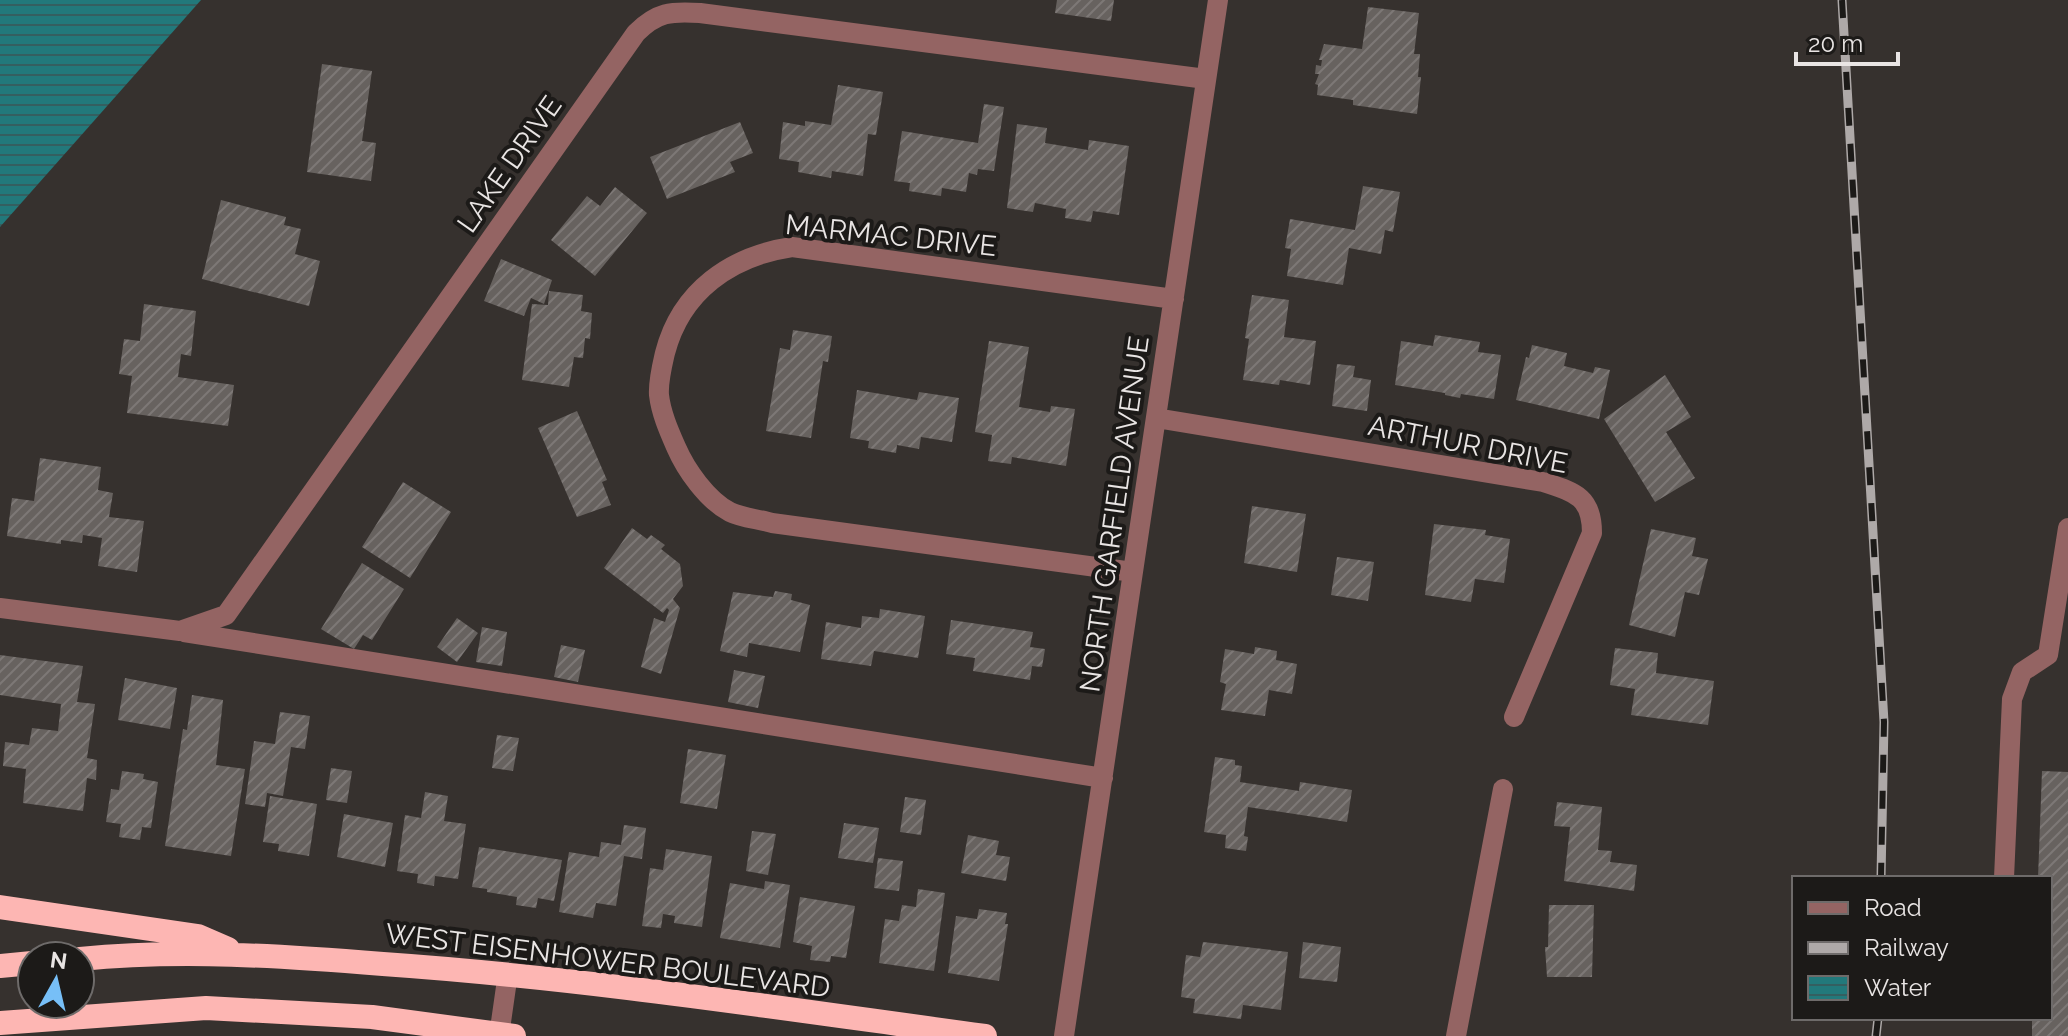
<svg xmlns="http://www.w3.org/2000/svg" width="2068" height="1036" font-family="Raleway,sans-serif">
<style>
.water{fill:url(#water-rules)}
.building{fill:url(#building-hatch)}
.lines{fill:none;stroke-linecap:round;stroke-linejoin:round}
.minor{stroke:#946463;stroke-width:20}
.highway{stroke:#fdb6b3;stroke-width:24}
.rail-casing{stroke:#aea9a8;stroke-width:9}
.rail{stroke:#1c1a18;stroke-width:6;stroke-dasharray:18;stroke-linecap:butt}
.labels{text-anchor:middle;stroke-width:8;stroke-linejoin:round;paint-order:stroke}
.street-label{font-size:28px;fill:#e9e5e4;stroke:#1c1a18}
</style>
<defs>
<pattern id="water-rules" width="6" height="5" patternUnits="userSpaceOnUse" patternTransform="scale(2)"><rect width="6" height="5" fill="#22797b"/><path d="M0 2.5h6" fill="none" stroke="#345f60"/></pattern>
<pattern id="building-hatch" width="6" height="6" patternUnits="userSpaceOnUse" patternTransform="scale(2)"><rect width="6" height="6" fill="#67625f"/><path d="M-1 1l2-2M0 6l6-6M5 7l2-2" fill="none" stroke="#7d7876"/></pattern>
</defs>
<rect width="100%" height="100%" fill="#36312e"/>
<path class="water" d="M0 0H201L0 227Z"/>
<path class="building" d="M1057 0H1114L1111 21 1055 13Z
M1368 7 1419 13 1414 54H1420L1418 77H1421L1417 114 1353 105V100L1317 95 1318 85 1315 84 1319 74H1315L1316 65 1321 66 1322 60H1319L1324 44 1362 49Z
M322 64 372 71 362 141 376 143 371 181 307 172Z
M838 85 883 92 876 135 868 134 863 176 832 171 831 178 798 172 799 162 779 159 783 122 805 126V121L831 125Z
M984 104 1004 107 994 171 978 169 977 175 969 173 966 192 942 188 941 196 909 191 910 183 894 181 902 131 978 143Z
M740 122 753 153 730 162 735 172 667 199 650 157Z
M1017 124 1047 128 1045 143 1088 150 1089 140 1129 146 1119 215 1093 211 1091 222 1065 218 1066 209 1035 203 1033 212 1007 208Z
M1363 186 1400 192 1393 232 1385 230 1381 254 1349 248 1343 285 1287 276 1291 249 1285 248 1290 219 1355 230Z
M615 187 647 213 595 276 551 240 587 196 600 206Z
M221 200 286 217 284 225 301 229 295 254 320 261 309 306 202 279Z
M501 259 552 280 544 304 531 298 524 316 484 301Z
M549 291 583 295 581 311 592 313 590 339 585 338 583 358 574 357 569 387 522 380 532 304 548 305Z
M1252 295 1289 300 1284 337 1316 341 1310 385 1280 380 1279 385 1243 380 1249 339 1245 338Z
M144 304 196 311 191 356 181 354 178 377 234 385 228 426 127 413 132 376 119 374 124 339 140 341Z
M793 330 832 336 828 362 823 361 811 438 766 431 780 348 790 350Z
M1435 335 1480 342 1478 352 1501 355 1494 399 1461 394 1460 398 1445 395V393L1395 385 1401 341 1433 346Z
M989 341 1029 347 1019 407 1050 412 1051 406 1075 409 1066 466 1012 457 1011 464 988 461 992 435 975 432Z
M1532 345 1567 353 1564 366 1593 373 1595 367 1610 370 1599 419 1516 400 1526 357 1529 358Z
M1337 364 1355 366 1353 377 1371 380 1367 411 1332 406Z
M1665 375 1691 417 1666 432 1695 478 1655 502 1604 419Z
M857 390 917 400 919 392 959 398 952 442 921 437 919 449 897 445 896 453 868 448 869 441 850 438Z
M577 411 607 480 602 482 611 505 577 517 538 428Z
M40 458 101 467 98 490 113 493 109 517 144 521 137 572 98 566 102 538 83 535 82 543 61 540V544L7 536 12 498 34 501Z
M403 482 451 512 410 578 362 547Z
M1252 506 1306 514 1297 572 1244 563Z
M1434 524 1486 530 1485 535 1510 539 1504 583 1475 579 1471 602 1425 595Z
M632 528 647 539 651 535 665 545 661 549 680 564 683 586 673 599 680 608 661 674 641 667 654 618 665 622 669 610 667 608 663 613 604 568Z
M1651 529 1696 538 1692 556 1708 559 1699 595 1685 592 1675 637 1629 625Z
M1337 557 1374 562 1368 601 1331 595Z
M362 563 404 589 372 640 363 635 354 649 321 629Z
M775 591 792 594 791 600 810 605 800 652 749 643 747 657 720 651 733 592 773 597Z
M880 609 925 616 918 658 874 651 871 666 821 659 826 622 861 628 862 616 879 618Z
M457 618 478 633 457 662 437 647Z
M951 620 1033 632 1030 647 1045 649 1042 667 1032 666 1030 680 973 671 975 658 946 654Z
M482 627 507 632 502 666 476 662Z
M561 645 585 650 578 682 554 677Z
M1255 647 1277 651 1276 660 1297 664 1292 694 1269 690 1265 716 1221 710 1226 684 1220 682 1225 649 1254 654Z
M1615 648 1658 653 1656 673 1714 681 1708 725 1631 715 1635 689 1610 685Z
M0 655 83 666 77 702 95 704 87 758 97 760 96 780 87 778 83 811 23 803 26 769 3 766 5 742 29 745 32 728 58 731 61 704 0 695Z
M734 670 765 676 758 708 728 702Z
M125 678 177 688 170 729 118 720Z
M192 695 223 700 216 765 245 769 231 856 165 846 183 729 187 730Z
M280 712 310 716 305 749 291 747 283 796 267 793 265 807 245 804 254 741 275 744Z
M497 735 519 738 513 771 492 768Z
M688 749 726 755 717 809 680 803Z
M1215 757 1235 760V765L1242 766 1240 782 1299 791 1300 782 1352 790 1347 822 1248 807 1244 836 1248 837 1246 851 1225 848 1226 835 1204 832Z
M331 768 352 771 347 803 326 800Z
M122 771 144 774 143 779 158 782 151 828 142 827 140 840 119 837 121 824 106 822 111 789 119 790Z
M2042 771 2068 772V1036H2032V1018H2050V878H2038Z
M425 792 448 796 444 821 466 824 458 879 435 876 434 886 417 883 418 874 397 871 405 815 421 818Z
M270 796 317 804 309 856 278 851 279 844 263 842Z
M905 797 926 800 921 835 900 832Z
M1557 802 1602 807 1598 850 1612 851 1610 862 1637 865 1634 891 1564 881 1570 827 1554 826Z
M344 814 393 823 385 867 337 857Z
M844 823 879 828 873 863 838 858Z
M624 825 646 828 642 859 624 856 616 906 596 903 593 918 559 912 569 852 599 857 601 842 621 845Z
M752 831 776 834 768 875 746 871Z
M968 835 999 841 996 855 1010 857 1006 881 961 873Z
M479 847 562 860 554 901 538 898 536 908 516 905 517 897 487 892V889L472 887Z
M666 849 712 856 702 927 674 923 675 916 663 914 661 928 642 926 650 868 663 870Z
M878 858 903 861 899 891 874 888Z
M765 881 790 885 780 948 720 938 730 883 764 889Z
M918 889 945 893 934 971 879 963 885 919 899 921 902 905 916 907Z
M800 897 855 906 846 958 831 956 830 962 810 960 812 946 793 942Z
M1549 905H1594L1592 977H1547L1545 947H1548Z
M979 909 1007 913 1005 924H1008L999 981 948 973 956 916 977 919Z
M1203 942 1288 952 1281 1010 1243 1005 1241 1019 1193 1013 1195 999 1181 997 1186 955 1200 957Z
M1303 942 1341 947 1337 982 1299 978Z"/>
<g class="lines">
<path class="minor" d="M1156 418 1543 482C1574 492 1592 496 1592 533L1514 717
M1133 572 772 523C759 519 742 518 730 512 707 500 686 470 676 447 669 431 661 413 659 395 658 382 662 366 665 353 681 291 731 256 792 247L1174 299
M0 608 180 631 226 615 636 33C657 12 671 11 700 13L1206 79
M184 632 1103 778
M2048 655 2068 528
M2004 878 2012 699 2022 672 2048 655
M499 1036 508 973
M1064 1036 1218 0
M1456 1036 1503 789"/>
<path class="highway" d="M0 907 198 936 228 949
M80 959C182 949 281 956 383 964 585 978 785 1009 985 1036
M0 966 32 963
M0 1023 206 1008 372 1017 514 1036"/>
<g class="rail-casing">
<path id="rail" d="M1842 0 1884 722 1881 878
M1876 1036 1878 1018"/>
</g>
<use href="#rail" class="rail"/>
</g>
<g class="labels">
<g class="street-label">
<text transform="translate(509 164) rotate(-55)" y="10">LAKE DRIVE</text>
<text transform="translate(891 235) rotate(6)" y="10">MARMAC DRIVE</text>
<text transform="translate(1468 444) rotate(11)" y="10">ARTHUR DRIVE</text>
<text transform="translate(1114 514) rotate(-82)" y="10">NORTH GARFIELD AVENUE</text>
<text transform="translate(608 960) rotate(7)" y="10">WEST EISENHOWER BOULEVARD</text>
</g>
</g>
<rect x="1792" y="876" width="260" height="144" fill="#1c1a18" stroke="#6e6b6a" stroke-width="2"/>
<rect x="1808" y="902" width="40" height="12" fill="#946463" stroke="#6e6b6a" stroke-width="2"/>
<text x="1864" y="916" font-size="24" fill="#e9e5e4">Road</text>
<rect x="1808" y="942" width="40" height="12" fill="#aea9a8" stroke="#6e6b6a" stroke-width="2"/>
<text x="1864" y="956" font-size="24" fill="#e9e5e4">Railway</text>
<rect x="1808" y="976" width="40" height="24" fill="url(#water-rules)" stroke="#6e6b6a" stroke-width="2"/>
<text x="1864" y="996" font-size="24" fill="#e9e5e4">Water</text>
<g transform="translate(56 980) rotate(8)"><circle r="38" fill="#1c1a18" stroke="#6e6b6a" stroke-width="2"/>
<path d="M0-6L14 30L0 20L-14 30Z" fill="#77bff7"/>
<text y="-12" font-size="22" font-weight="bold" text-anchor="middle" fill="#e9e5e4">N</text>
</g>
<path d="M1796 52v12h102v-12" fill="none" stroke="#e9e5e4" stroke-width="4"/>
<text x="1808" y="52" font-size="24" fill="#e9e5e4" stroke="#1c1a18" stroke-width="6" paint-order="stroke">20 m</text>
</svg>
